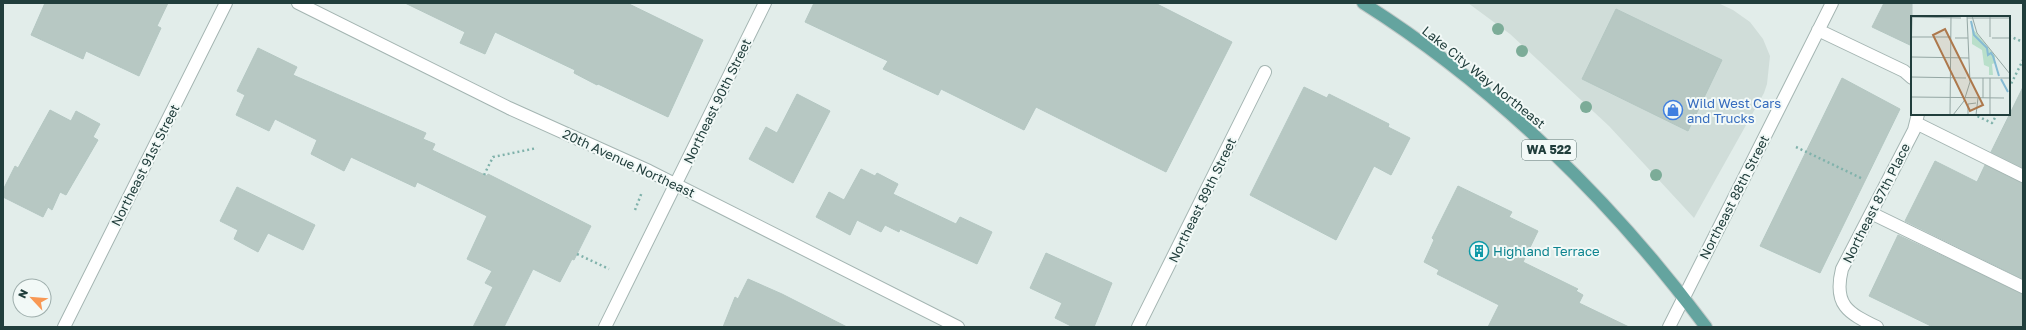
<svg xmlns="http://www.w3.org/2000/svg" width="2026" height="330" font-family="'Golos Text',sans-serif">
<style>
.built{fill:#d0ddd9}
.building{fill:#b7c8c3;stroke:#b4c7c2}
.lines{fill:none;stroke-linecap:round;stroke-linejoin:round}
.minor-casing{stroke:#a4b5b2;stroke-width:14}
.major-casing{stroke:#c1c9c8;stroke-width:14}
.path{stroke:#80b2ab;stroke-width:2.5;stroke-dasharray:2 3;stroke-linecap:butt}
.minor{stroke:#fff;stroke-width:12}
.major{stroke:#64a49f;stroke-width:12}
.tree{fill:#7cac98}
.labels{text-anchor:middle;stroke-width:4;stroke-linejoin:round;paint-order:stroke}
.shield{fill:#f2f9f7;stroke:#607674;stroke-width:1}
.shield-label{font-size:12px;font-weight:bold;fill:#213e3c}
.street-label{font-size:13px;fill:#213e3c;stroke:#f2f9f7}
.shop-label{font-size:13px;fill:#366cbe;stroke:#f2f9f7;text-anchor:start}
.culture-label{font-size:13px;fill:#0d838f;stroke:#f2f9f7;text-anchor:start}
.inset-river{fill:none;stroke:#87bbd4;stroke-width:2}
.inset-road{fill:none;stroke:#95a7a4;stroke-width:1}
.view{fill:#ad784c;fill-opacity:0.15;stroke:#ad784c;stroke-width:2}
.inset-edge{fill:none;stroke:#213e3c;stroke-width:2}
</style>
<rect width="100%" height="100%" fill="#e2edea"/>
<path class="built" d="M1468 3H1718L1733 10 1750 22 1763 39 1770 56 1767 84 1764 93 1694 218 1609 126 1510 34Z"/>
<path class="building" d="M45 3H168L157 26 161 28 139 76 86 51 83 59 31 35Z
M405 3H627L703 40 668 117 598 84 597 85 574 73 575 70 495 32 485 54 460 43 465 32Z
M814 3H1155L1232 42 1166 172 1036 107 1024 130 941 89 938 95 883 69 888 61 805 22Z
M1884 3H1912V46L1872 27Z
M1616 9 1722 60 1688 131 1582 79Z
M258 48 297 67 293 75 426 133 423 139 435 144 432 150 487 176 488 174 591 226 574 260 572 259 560 282 533 269 504 327H473L493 287 485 283 492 271 467 259 487 216 417 182 415 187 351 157 344 171 311 154 317 140 275 119 269 131 236 115 245 95 237 91Z
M1842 78 1900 109 1820 273 1760 246Z
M1304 87 1327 98 1329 94 1389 124 1388 127 1410 138 1391 175 1374 166 1336 240 1250 195Z
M2023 87V168L1991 152Z
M797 94 830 111 793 183 749 159 766 127 777 133Z
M50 110 71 121 76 111 100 124 93 137 98 140 66 195 60 192 52 210 48 207 43 217 3 197V190L15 166 18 168Z
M1935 161 1977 182 1985 165 2023 183V279L1905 221Z
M861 169 875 176 877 173 898 184 893 194 956 224 960 217 992 232 977 264 900 229 899 232 885 225 881 232 857 220 850 235 816 217 829 192 844 200Z
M1458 186 1512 212 1509 217 1538 231 1523 262 1578 289 1576 291 1583 295 1579 303 1629 327H1488L1499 305 1437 274 1439 270 1424 262 1434 240 1432 238Z
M237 187 315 225 303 250 268 233 258 252 234 239 238 230 220 221Z
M1898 235 2023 294V327H1933L1869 296Z
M1046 253 1112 283 1094 327H1073L1055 318 1062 303 1030 288Z
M748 279 782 294 847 327H723L735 297 738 299Z"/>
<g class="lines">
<g class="minor-casing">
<path id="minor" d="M298 3 509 108 649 171 958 327
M1818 30 1904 71 1912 78
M1916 123 2023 176
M1871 213 2023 287
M64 327 226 3
M605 327 765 3
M1138 327 1265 72
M1669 327 1832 3
M1877 327C1848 313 1833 305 1842 269L1914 130 1918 114"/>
</g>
<g class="major-casing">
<path id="major" d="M1363 3C1496 87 1612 201 1706 327"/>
</g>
<path class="path" d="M1967 16 1968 17
M2009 36 2023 42
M2009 88 2023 60
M1973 114 1992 123 1997 114
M1796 147 1863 179
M484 175 493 157 537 148
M635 210 642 192
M577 254 609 269"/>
<use href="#minor" class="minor"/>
<use href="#major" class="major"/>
</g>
<g class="tree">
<circle cx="1498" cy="29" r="6"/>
<circle cx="1522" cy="51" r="6"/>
<circle cx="1586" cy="107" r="6"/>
<circle cx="1656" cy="175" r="6"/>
</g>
<defs>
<g id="shop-ring" transform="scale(1)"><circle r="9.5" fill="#f2f9f7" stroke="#3f7fe0" stroke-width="1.5"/><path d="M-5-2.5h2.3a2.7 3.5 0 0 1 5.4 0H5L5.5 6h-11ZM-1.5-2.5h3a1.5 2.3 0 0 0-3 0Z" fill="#3f7fe0"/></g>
<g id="building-ring" transform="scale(1)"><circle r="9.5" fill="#f2f9f7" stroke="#0f9aa8" stroke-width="1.5"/><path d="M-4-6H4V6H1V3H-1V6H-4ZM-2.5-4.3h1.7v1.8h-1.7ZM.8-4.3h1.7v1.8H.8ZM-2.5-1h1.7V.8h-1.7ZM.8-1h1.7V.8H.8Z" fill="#0f9aa8"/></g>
</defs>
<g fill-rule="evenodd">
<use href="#shop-ring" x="1673" y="110"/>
<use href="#building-ring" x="1479" y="251"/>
</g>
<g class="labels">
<rect class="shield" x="1522" y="140" width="54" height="20" rx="3"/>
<g class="shield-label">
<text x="1549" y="154">WA 522</text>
</g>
<g class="street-label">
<text transform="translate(1484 77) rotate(39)" y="5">Lake City Way Northeast</text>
<text transform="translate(717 101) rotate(-64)" y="5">Northeast 90th Street</text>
<text transform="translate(629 163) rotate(25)" y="5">20th Avenue Northeast</text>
<text transform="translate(145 165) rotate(-63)" y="5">Northeast 91st Street</text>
<text transform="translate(1734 197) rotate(-63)" y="5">Northeast 88th Street</text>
<text transform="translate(1202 200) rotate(-64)" y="5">Northeast 89th Street</text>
<text transform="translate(1876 203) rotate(-63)" y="5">Northeast 87th Place</text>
</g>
<g class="shop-label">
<text x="1687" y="108">Wild West Cars<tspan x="1687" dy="15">and Trucks</tspan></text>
</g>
<g class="culture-label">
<text x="1493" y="256">Highland Terrace</text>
</g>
</g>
<g transform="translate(1911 16)">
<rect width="99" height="99" fill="#e2edea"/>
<path d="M61 6 62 13 84 40V47L81 48 82 59H78V51L73 49 71 34 61 28Z" fill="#b9dfca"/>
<path class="inset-river" d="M60 5 63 19 76 32 77 39 80 37 82 40 88 60M90 63 97 76"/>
<path class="inset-road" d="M61 0 66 17 99 58M1 1 50 2M56 2H99M1 21H40M79 21V0M44 22H57M81 22H99M0 41 1 0M1 41 58 42M0 61 55 62M0 61V42M60 62H99M1 81 93 82M72 82V62M39 99 40 0M42 99 53 85 59 66 56 0M57 99V88L65 87M65 99 67 82M79 99V62"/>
<path class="view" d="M34 13 72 89 59 95 22 19Z"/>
<rect width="99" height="99" class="inset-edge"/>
</g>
<rect width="2026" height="330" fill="none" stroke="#213e3c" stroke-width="8"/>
<g transform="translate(32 298) rotate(296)"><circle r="19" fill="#f2f9f7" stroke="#9eaeac"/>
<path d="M0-3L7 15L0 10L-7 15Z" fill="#f89854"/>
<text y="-6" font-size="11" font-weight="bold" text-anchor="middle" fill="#213e3c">N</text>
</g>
</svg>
